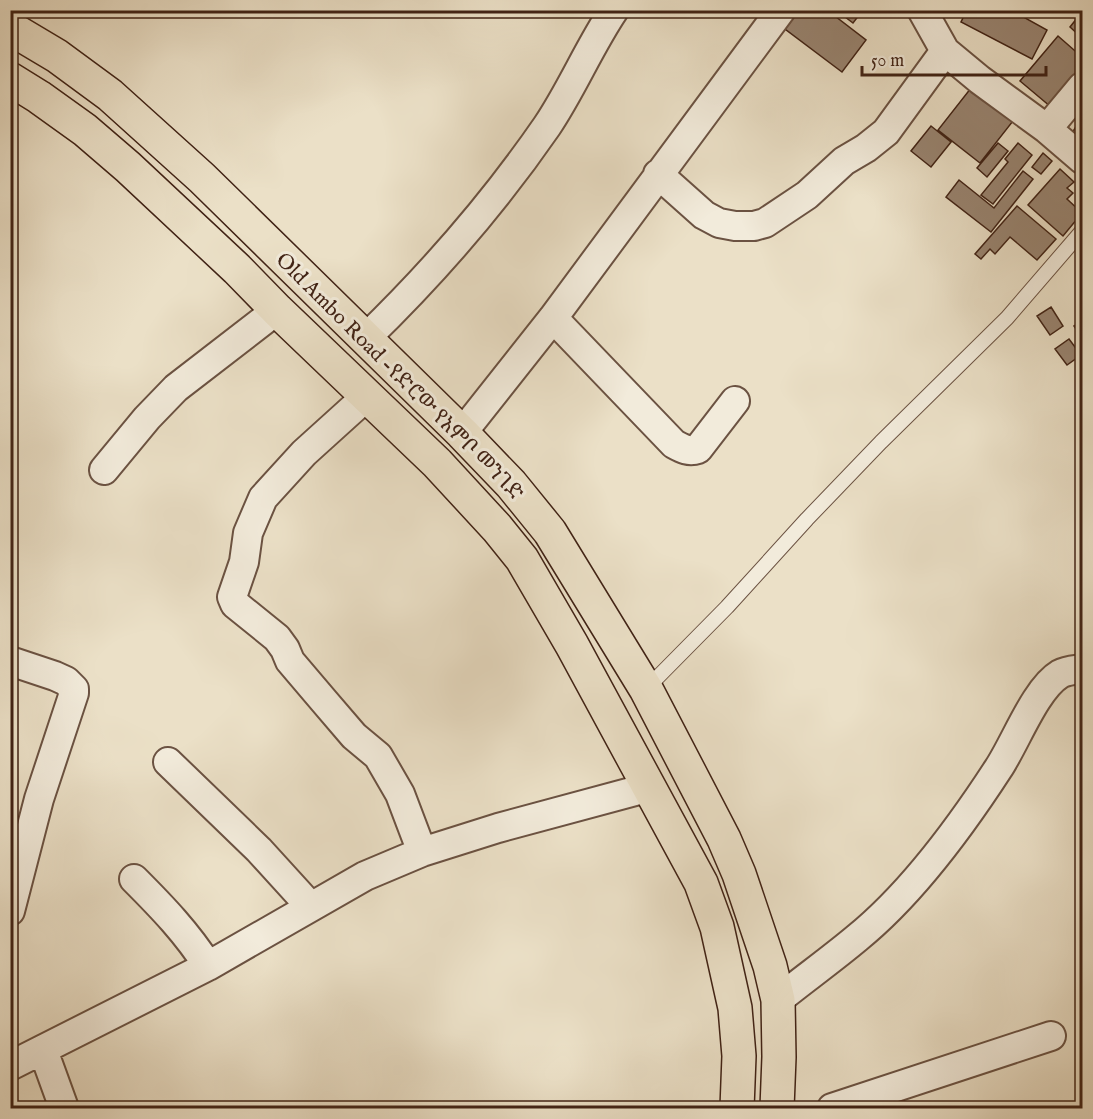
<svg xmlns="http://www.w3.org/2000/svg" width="1093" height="1119" font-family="'IM FELL English','Noto Serif Ethiopic',serif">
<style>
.building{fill:#998572;stroke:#402215;stroke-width:1.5}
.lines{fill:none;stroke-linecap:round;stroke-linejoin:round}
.service-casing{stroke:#6b5242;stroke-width:16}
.minor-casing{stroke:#6b5242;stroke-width:32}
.primary-casing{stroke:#402215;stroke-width:36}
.service{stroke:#f2ebdb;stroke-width:14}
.minor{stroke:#f2ebdb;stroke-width:28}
.primary{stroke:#ebe0c7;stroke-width:33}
.labels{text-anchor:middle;stroke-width:6;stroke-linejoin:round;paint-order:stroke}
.street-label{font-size:21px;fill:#402215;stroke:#f2ebdb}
</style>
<rect width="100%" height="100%" fill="#ebe0c7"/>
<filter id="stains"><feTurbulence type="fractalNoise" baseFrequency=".00333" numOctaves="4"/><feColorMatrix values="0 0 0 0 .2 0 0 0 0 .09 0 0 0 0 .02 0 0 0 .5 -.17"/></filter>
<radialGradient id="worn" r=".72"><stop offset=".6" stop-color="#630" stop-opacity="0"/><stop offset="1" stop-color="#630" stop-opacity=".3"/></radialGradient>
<path class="building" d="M793 10H827L866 40 842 72 781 26Z
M836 10H863L853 23Z
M967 10H1011L1047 30 1032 59 961 22Z
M1082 12V38L1070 27Z
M1058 36 1082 57V70L1051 107 1020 81Z
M971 88 1013 121 980 163 938 130Z
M1082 117V140L1072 133Z
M931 126 951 142 931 167 911 151Z
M998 143 1008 151 987 177 977 168Z
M1018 143 1032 155 993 204 981 195 1008 162 1005 159Z
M1043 153 1052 161 1041 174 1032 167Z
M1060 169 1074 182 1067 188 1073 193 1067 199 1082 213 1063 236 1028 205Z
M1023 171 1033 179 991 232 946 197 959 180 994 208Z
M1017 206 1056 239 1037 260 1010 237 995 254 990 249 981 259 975 254Z
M1051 307 1063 326 1050 335 1037 316Z
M1082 321V338L1074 326Z
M1069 339 1081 355 1067 365 1055 349Z"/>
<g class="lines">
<g class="service-casing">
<path id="service" d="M646 689 727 607 807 519 881 442 1007 318 1082 231"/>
</g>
<g class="minor-casing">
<path id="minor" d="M922 10 945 51 980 80 1047 129 1082 159
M1047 129 1082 87
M658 174 704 215 719 223 735 226H754L765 223 807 195 844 161 866 148 886 132 945 51
M553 318 674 444C683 449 689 452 698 449L735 401
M365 339C433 273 494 203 547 126 572 89 589 47 614 10
M367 396 304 453 263 498 248 533 244 562 232 597 235 604 277 638 285 649 290 661 324 701 354 736 378 756 400 794 422 852
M462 433 553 318 781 10
M104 470 147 418 176 388 277 310
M10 661 55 676 66 681 74 689V693L39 799 10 911
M168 762 259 850 310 906
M134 879C162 907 187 933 208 966
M778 1000C804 979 832 959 857 938 910 895 961 826 998 769 1015 744 1035 689 1060 674 1067 670 1075 670 1082 669
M43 1050 64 1108
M10 1066 208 966 365 876 422 852 498 828 650 787
M832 1108 1051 1036"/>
</g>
<g class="primary-casing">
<path id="primary" d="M10 28 57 56 110 95 202 178 462 433 511 484 550 532 646 689 724 839 739 874 770 966 778 1000 779 1057 777 1108
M10 79 39 97 85 130 128 167 237 269 277 310 437 463 497 528 522 559 572 645 701 883 717 927 735 1008 739 1056 737 1108"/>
</g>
<use href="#service" class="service"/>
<use href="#minor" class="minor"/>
<use href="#primary" class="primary"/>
</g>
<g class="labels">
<g class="street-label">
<text transform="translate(400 376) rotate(45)" y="7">Old Ambo Road -የድሮው የአምቦ መንገድ</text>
</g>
</g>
<rect width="1093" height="1119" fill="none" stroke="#ebe0c7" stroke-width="36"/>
<rect x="12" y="12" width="1069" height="1095" fill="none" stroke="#402215" stroke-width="3"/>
<rect x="18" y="18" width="1057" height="1083" fill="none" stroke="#402215" stroke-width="1.5"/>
<path d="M862 66v9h184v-9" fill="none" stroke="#402215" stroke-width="3"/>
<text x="871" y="66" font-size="18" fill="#402215" stroke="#f2ebdb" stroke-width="4.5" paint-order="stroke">50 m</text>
<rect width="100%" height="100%" filter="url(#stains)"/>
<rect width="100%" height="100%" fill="url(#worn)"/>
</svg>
